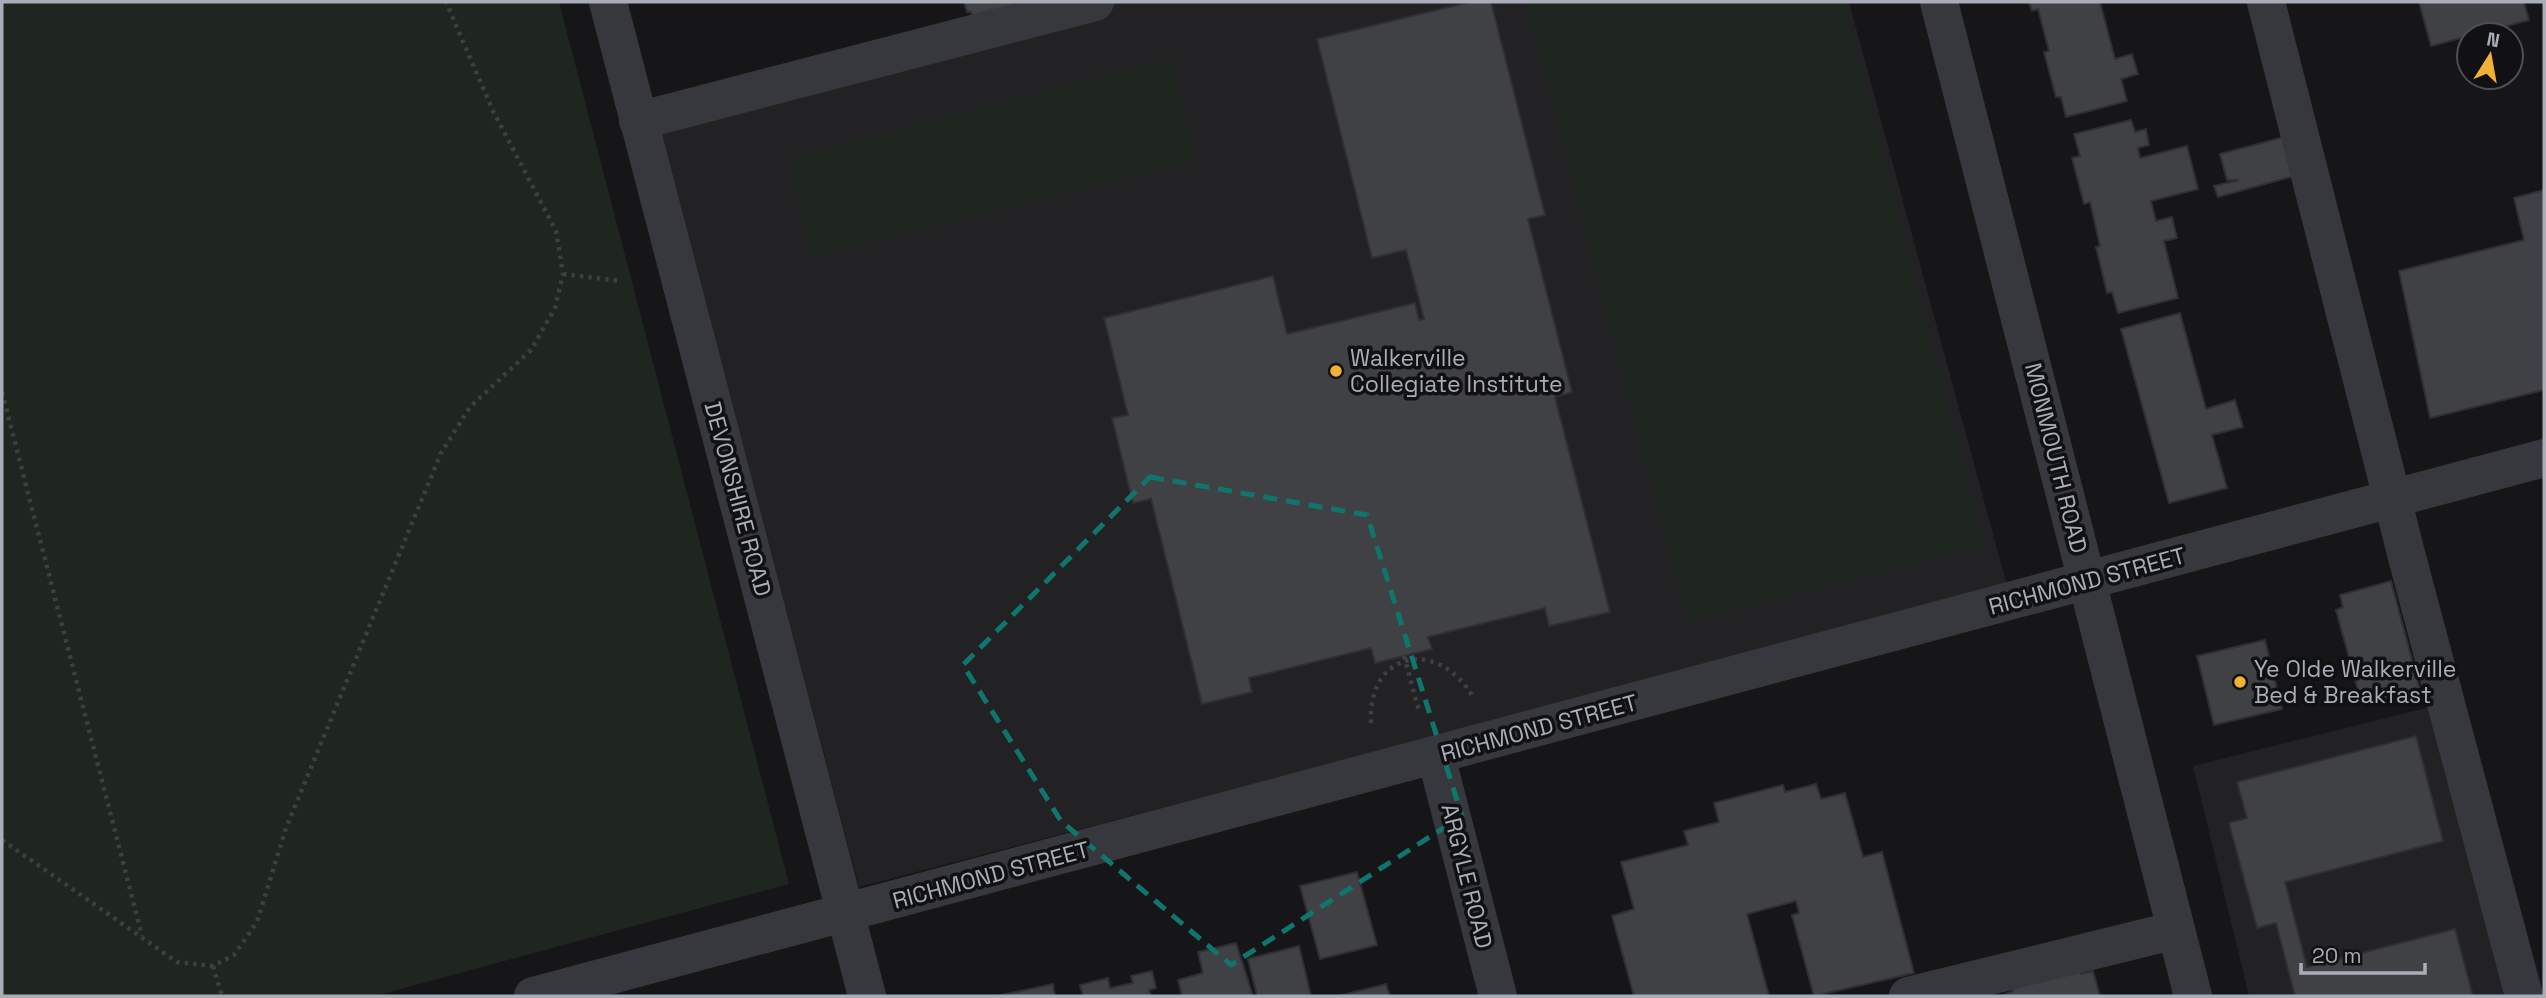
<svg xmlns="http://www.w3.org/2000/svg" width="2546" height="998" font-family="'Space Grotesk',sans-serif">
<style>
.built{fill:#222225}
.green{fill:#1e261f}
.building{fill:#404145;stroke:#303034;stroke-width:2}
.lines{fill:none;stroke-linecap:round;stroke-linejoin:round}
.path{stroke:#3d3f44;stroke-width:4.5;stroke-dasharray:3.5 5;stroke-linecap:butt}
.minor{stroke:#37383d;stroke-width:38}
.marked{fill:none;stroke:#0f766e;stroke-width:5;stroke-dasharray:14 9;stroke-linejoin:round}
.poi-dot{fill:#f2b134;stroke:#111113;stroke-width:2.5}
.labels{text-anchor:middle;stroke-width:7;stroke-linejoin:round;paint-order:stroke}
.poi-label{font-size:23px;fill:#a8adb8;stroke:#111113;text-anchor:start}
.street-label{font-size:23px;fill:#a8adb8;stroke:#111113}
</style>
<rect width="100%" height="100%" fill="#161618"/>
<path class="built" d="M1098 2H1849L2009 593 1476 726 859 887 654 108Z
M2446 703 2517 996H2249L2193 766Z"/>
<path class="green" d="M2 2H559L789 884 375 996H2Z
M1526 2H1843L1984 546 1687 622Z
M1172 58 1196 161 811 257 789 158Z"/>
<path class="building" d="M964 2H1015L1017 9 973 19 971 12H967Z
M1470 2H1491L1545 215 1528 219 1572 392 1555 397 1610 612 1549 626 1545 608 1428 637 1432 649 1404 656 1375 663 1371 648 1249 678 1252 692 1202 704 1151 499 1133 503 1112 418 1128 415 1104 318 1273 276 1287 334 1415 303 1419 320 1424 319 1406 250 1372 258 1317 39Z
M2029 2H2100L2115 59 2132 54 2138 74 2121 79 2127 101 2066 117 2061 97H2056L2044 52 2049 51 2038 9 2032 11Z
M2419 2H2524L2529 20 2431 46Z
M2131 120 2135 132 2146 129 2149 145 2138 148 2140 158 2187 146 2198 189 2151 201 2156 221 2172 217 2177 238 2164 241 2178 298 2118 313 2112 292 2107 293 2096 247 2100 246 2090 202 2084 204 2072 158 2080 156 2074 134Z
M2284 137 2294 176 2218 197 2214 186 2239 180H2227L2220 154Z
M2544 190V390L2430 418 2399 271 2524 240 2514 198Z
M2180 313 2206 409 2235 400 2243 427 2212 435 2227 488 2169 503 2121 329Z
M2391 581 2420 690 2362 705 2336 610 2343 607 2340 595Z
M2265 640 2282 709 2214 725 2197 656Z
M2416 736 2443 841 2285 882 2307 967 2455 929 2473 996H2295L2276 923 2257 928 2229 823 2247 818 2237 782Z
M1816 784 1821 799 1845 793 1863 857 1882 852 1914 973 1814 996 1792 915 1799 913 1796 901 1747 914 1769 996H1634L1612 916 1634 909 1621 862 1688 845 1684 831 1719 822 1714 803 1783 785 1785 792Z
M1357 872 1377 945 1320 959 1300 886Z
M1236 943 1253 996H1182L1178 980 1203 973 1198 952Z
M1299 946 1311 996H1257L1248 959Z
M2079 970 2081 974 2093 971 2100 996H2001L2013 991 2012 986Z
M1152 971 1156 988 1149 990 1151 996H1083L1080 985 1108 978 1110 988 1133 983 1131 976Z
M1053 984 1055 996H997Z
M1386 984 1390 996H1338Z"/>
<g class="lines">
<path class="path" d="M563 274 622 281
M2 392 142 936
M1404 656 1419 711
M1371 723C1367 651 1438 637 1473 697
M2 840 177 962 213 966 234 955 257 922 286 828 441 453 470 407 531 350 555 308 563 274 556 231 493 111 446 2
M213 966 222 996"/>
<path class="minor" d="M608 2 867 996
M1939 2 2193 996
M2266 2 2408 561 2524 996
M638 121 1095 2
M1436 756 1498 996
M533 996 2544 458
M1908 996 2176 930"/>
</g>
<path class="marked" d="M1150 477 1367 515 1462 816 1231 965 1061 821 963 665Z"/>
<g class="poi-dot">
<circle cx="1336" cy="371" r="7"/>
<circle cx="2240" cy="682" r="7"/>
</g>
<g class="labels">
<g class="poi-label">
<text x="1350" y="366">Walkerville<tspan x="1350" dy="26">Collegiate Institute</tspan></text>
<text x="2254" y="677">Ye Olde Walkerville<tspan x="2254" dy="26">Bed &amp; Breakfast</tspan></text>
</g>
<g class="street-label">
<text transform="translate(2056 458) rotate(76)" y="8">MONMOUTH ROAD</text>
<text transform="translate(738 499) rotate(75)" y="8">DEVONSHIRE ROAD</text>
<text transform="translate(2087 581) rotate(-15)" y="8">RICHMOND STREET</text>
<text transform="translate(1539 728) rotate(-15)" y="8">RICHMOND STREET</text>
<text transform="translate(991 875) rotate(-15)" y="8">RICHMOND STREET</text>
<text transform="translate(1467 876) rotate(76)" y="8">ARGYLE ROAD</text>
</g>
</g>
<rect width="2546" height="998" fill="none" stroke="#a8adb8" stroke-width="7"/>
<g transform="translate(2490 56) rotate(11)"><circle r="33" fill="#111113" stroke="#4d4f55" stroke-width="2"/>
<path d="M0-5L12 26L0 18L-12 26Z" fill="#f2b134"/>
<text y="-10" font-size="19" font-weight="bold" text-anchor="middle" fill="#a8adb8">N</text>
</g>
<path d="M2301 963v10h124v-10" fill="none" stroke="#a8adb8" stroke-width="3.5"/>
<text x="2312" y="963" font-size="21" fill="#a8adb8" stroke="#111113" stroke-width="5" paint-order="stroke">20 m</text>
</svg>
